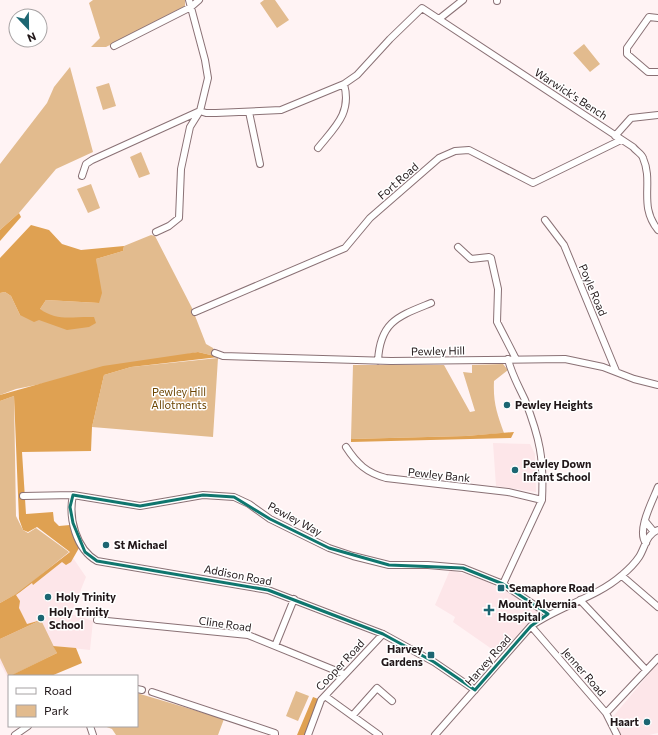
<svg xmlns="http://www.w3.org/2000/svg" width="658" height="735" font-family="Commissioner,sans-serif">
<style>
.built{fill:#fde6e9}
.green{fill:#e2bb8e}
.forest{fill:#dfa152}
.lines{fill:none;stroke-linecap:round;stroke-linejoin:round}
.minor-casing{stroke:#8a7175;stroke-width:8}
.minor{stroke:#fff;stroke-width:6}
.marked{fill:none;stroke:#0f766e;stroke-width:3;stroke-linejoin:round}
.poi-dot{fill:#1c6672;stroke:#fff;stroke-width:1.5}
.labels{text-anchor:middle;stroke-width:3;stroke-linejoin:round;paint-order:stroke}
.street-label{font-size:11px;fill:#211719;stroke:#fff}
.park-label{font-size:11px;fill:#6c4401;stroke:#fff}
.poi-label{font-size:11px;font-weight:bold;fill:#211719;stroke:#fff;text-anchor:start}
</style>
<rect width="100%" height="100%" fill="#fff3f4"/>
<path class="built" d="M493 443 530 444 535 454 536 492 496 486Z
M69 552 86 577 71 614 93 621 90 650 54 646 16 676H9V680L0 663V609L12 597Z
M450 570 475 577 513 593 543 615 527 625 499 654 453 622 455 617 435 605Z
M658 663V733L649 735H618L611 719Z"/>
<path class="green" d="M93 0H185V6L106 47H91L100 38 89 3Z
M264 0H275L289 20 277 28 260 3Z
M584 44 600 64 590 72 573 53Z
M70 67 93 152 56 169 19 213 0 230V164L47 103 54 87Z
M109 83 116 106 103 110 96 87Z
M141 152 150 174 139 178 130 157Z
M91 184 100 208 88 213 77 189Z
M151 235 155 236 192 308 206 344 213 348 219 357 198 352 16 389 0 395V293L5 292 11 296 20 315 40 309 46 300 99 303 96 259 123 251 124 246Z
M218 358 213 437 92 427 104 375 131 367Z
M503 364 508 370 494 381C493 403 497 413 504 433L466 436 351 439 353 365H444L470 412 475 411 463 372 472 373V365Z
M14 396 16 516 23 530 28 533 36 528 69 552 20 592 0 603V401Z
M41 620 57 653 9 677 0 658V639Z
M296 691 309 696 298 721 286 716Z
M137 693 224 719 218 735H116L112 729 104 726H137Z"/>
<path class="forest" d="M19 213 21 217 0 241V230Z
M31 225 49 230 62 244 81 250 124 246 123 251 96 259 102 293 99 303 46 300 40 309C58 322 73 316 94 317L96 323 89 327 67 330 39 320 34 322 20 315 11 296 5 292 0 293V258Z
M198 352 219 357 131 367 104 375 92 427 91 451 22 452 26 514 53 512 54 521 59 526 70 525 79 548 71 562 66 565 62 562 33 585 32 583 16 595 20 601 19 608 27 624 41 620 0 639V603L16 594 70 552 37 527 28 532 23 530 19 519 14 396 0 401V395L103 366Z
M514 432 511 438 351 442V439L466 436Z
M53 646 76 648 82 663 51 676H10L57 653Z
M313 697 321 700 308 735H297Z"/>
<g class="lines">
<g class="minor-casing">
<path id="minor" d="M497 0V1
M658 18 649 17 627 48V54L648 72H658
M439 19 463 0
M114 46 191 7 199 0
M200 111 206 113H216L281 110 344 84 357 75 390 39 422 8 633 147C636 151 642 154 643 158 654 183 638 205 658 230
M249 112 260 164
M615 136 631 118 658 115
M318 148C335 127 352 113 344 84
M82 176 86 164 92 160 200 111
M545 220 564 245 616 371
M156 232 169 226 179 218 181 169 190 127 200 111 208 78 205 60 189 0
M458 247 471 259 489 257 491 258 498 289 497 322 516 359
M195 312 345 248 370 218 439 158 455 151 469 150 533 183 621 140
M215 353 223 356 391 361 565 359 603 367 634 379 658 385
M378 361C380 321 399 316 431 303
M346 447C357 464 367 473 386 478L508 492 542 500
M73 495C68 518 76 549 97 561L268 590 383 634 434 662 475 690
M23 496 73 495 140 506 203 495 234 497 249 504 270 519 329 548 353 556 389 565H428L463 568 503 584 548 614
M645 521 654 532
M646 543C636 531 653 500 658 487
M622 576 658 607
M503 584 542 500C544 458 540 439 525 400 519 387 511 373 508 359
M580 600 646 670
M97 620 248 635 344 674
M531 626 606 713 617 735
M275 646 294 599
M137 689 142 690
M152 692 275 733V735
M325 696 379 735
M606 713 658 658
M353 715 377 688 392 701
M90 726 93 735
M15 735 28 726
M308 735 321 700 383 634
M435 735 531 626C559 606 596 598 622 575 628 570 635 563 639 557 645 548 646 534 658 530"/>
</g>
<use href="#minor" class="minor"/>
</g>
<path class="marked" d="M73 495 140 506 203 495 234 497 270 519 329 548 389 565 463 568 503 584 548 614 531 626 475 690 434 662 383 634 268 590 97 561 85 552 73 523 70 507Z"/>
<g class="poi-dot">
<circle cx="507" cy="405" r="4"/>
<circle cx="515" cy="470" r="4"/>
<circle cx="106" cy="545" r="4"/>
<rect x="497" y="584" width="8" height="8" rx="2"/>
<circle cx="48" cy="597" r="4"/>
<path d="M487 604h4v4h4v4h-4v4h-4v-4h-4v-4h4z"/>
<circle cx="41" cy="618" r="4"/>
<rect x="427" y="651" width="8" height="8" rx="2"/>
<circle cx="647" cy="722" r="4"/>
</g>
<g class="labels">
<g class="street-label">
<text transform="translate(571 94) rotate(33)" y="4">Warwick's Bench</text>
<text transform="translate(398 181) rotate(-41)" y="4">Fort Road</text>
<text transform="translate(593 290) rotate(67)" y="4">Poyle Road</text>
<text transform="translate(438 351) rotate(-1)" y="4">Pewley Hill</text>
<text transform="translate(439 475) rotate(6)" y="4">Pewley Bank</text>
<text transform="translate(295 519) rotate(28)" y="4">Pewley Way</text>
<text transform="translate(238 575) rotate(11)" y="4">Addison Road</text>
<text transform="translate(225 624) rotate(8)" y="4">Cline Road</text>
<text transform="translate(488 660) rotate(-49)" y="4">Harvey Road</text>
<text transform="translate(340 665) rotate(-47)" y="4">Cooper Road</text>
<text transform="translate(584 672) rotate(49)" y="4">Jenner Road</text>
</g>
<g class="park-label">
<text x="179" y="396">Pewley Hill<tspan x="179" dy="13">Allotments</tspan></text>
</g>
<g class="poi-label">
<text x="515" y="409">Pewley Heights</text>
<text x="523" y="468">Pewley Down<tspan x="523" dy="13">Infant School</tspan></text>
<text x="114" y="549">St Michael</text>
<text x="509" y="592">Semaphore Road</text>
<text x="56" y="601">Holy Trinity</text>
<text x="498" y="608">Mount Alvernia<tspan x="498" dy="13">Hospital</tspan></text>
<text x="49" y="616">Holy Trinity<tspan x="49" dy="13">School</tspan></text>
<text x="423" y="653" text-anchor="end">Harvey<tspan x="423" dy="13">Gardens</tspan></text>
<text x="639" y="726" text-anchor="end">Haart</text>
</g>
</g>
<rect x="8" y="675" width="130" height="52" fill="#ffffff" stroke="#a6a2a3"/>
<rect x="16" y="688" width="20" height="6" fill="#ffffff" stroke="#a6a2a3"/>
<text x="44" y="695" font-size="12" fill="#211719">Road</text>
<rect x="16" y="705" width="20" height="12" fill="#e2bb8e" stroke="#a6a2a3"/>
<text x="44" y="715" font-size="12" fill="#211719">Park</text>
<g transform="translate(28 28) rotate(158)"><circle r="19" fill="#ffffff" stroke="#a6a2a3"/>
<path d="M0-3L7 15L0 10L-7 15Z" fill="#1c6672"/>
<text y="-6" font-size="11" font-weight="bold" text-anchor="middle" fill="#211719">N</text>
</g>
</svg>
